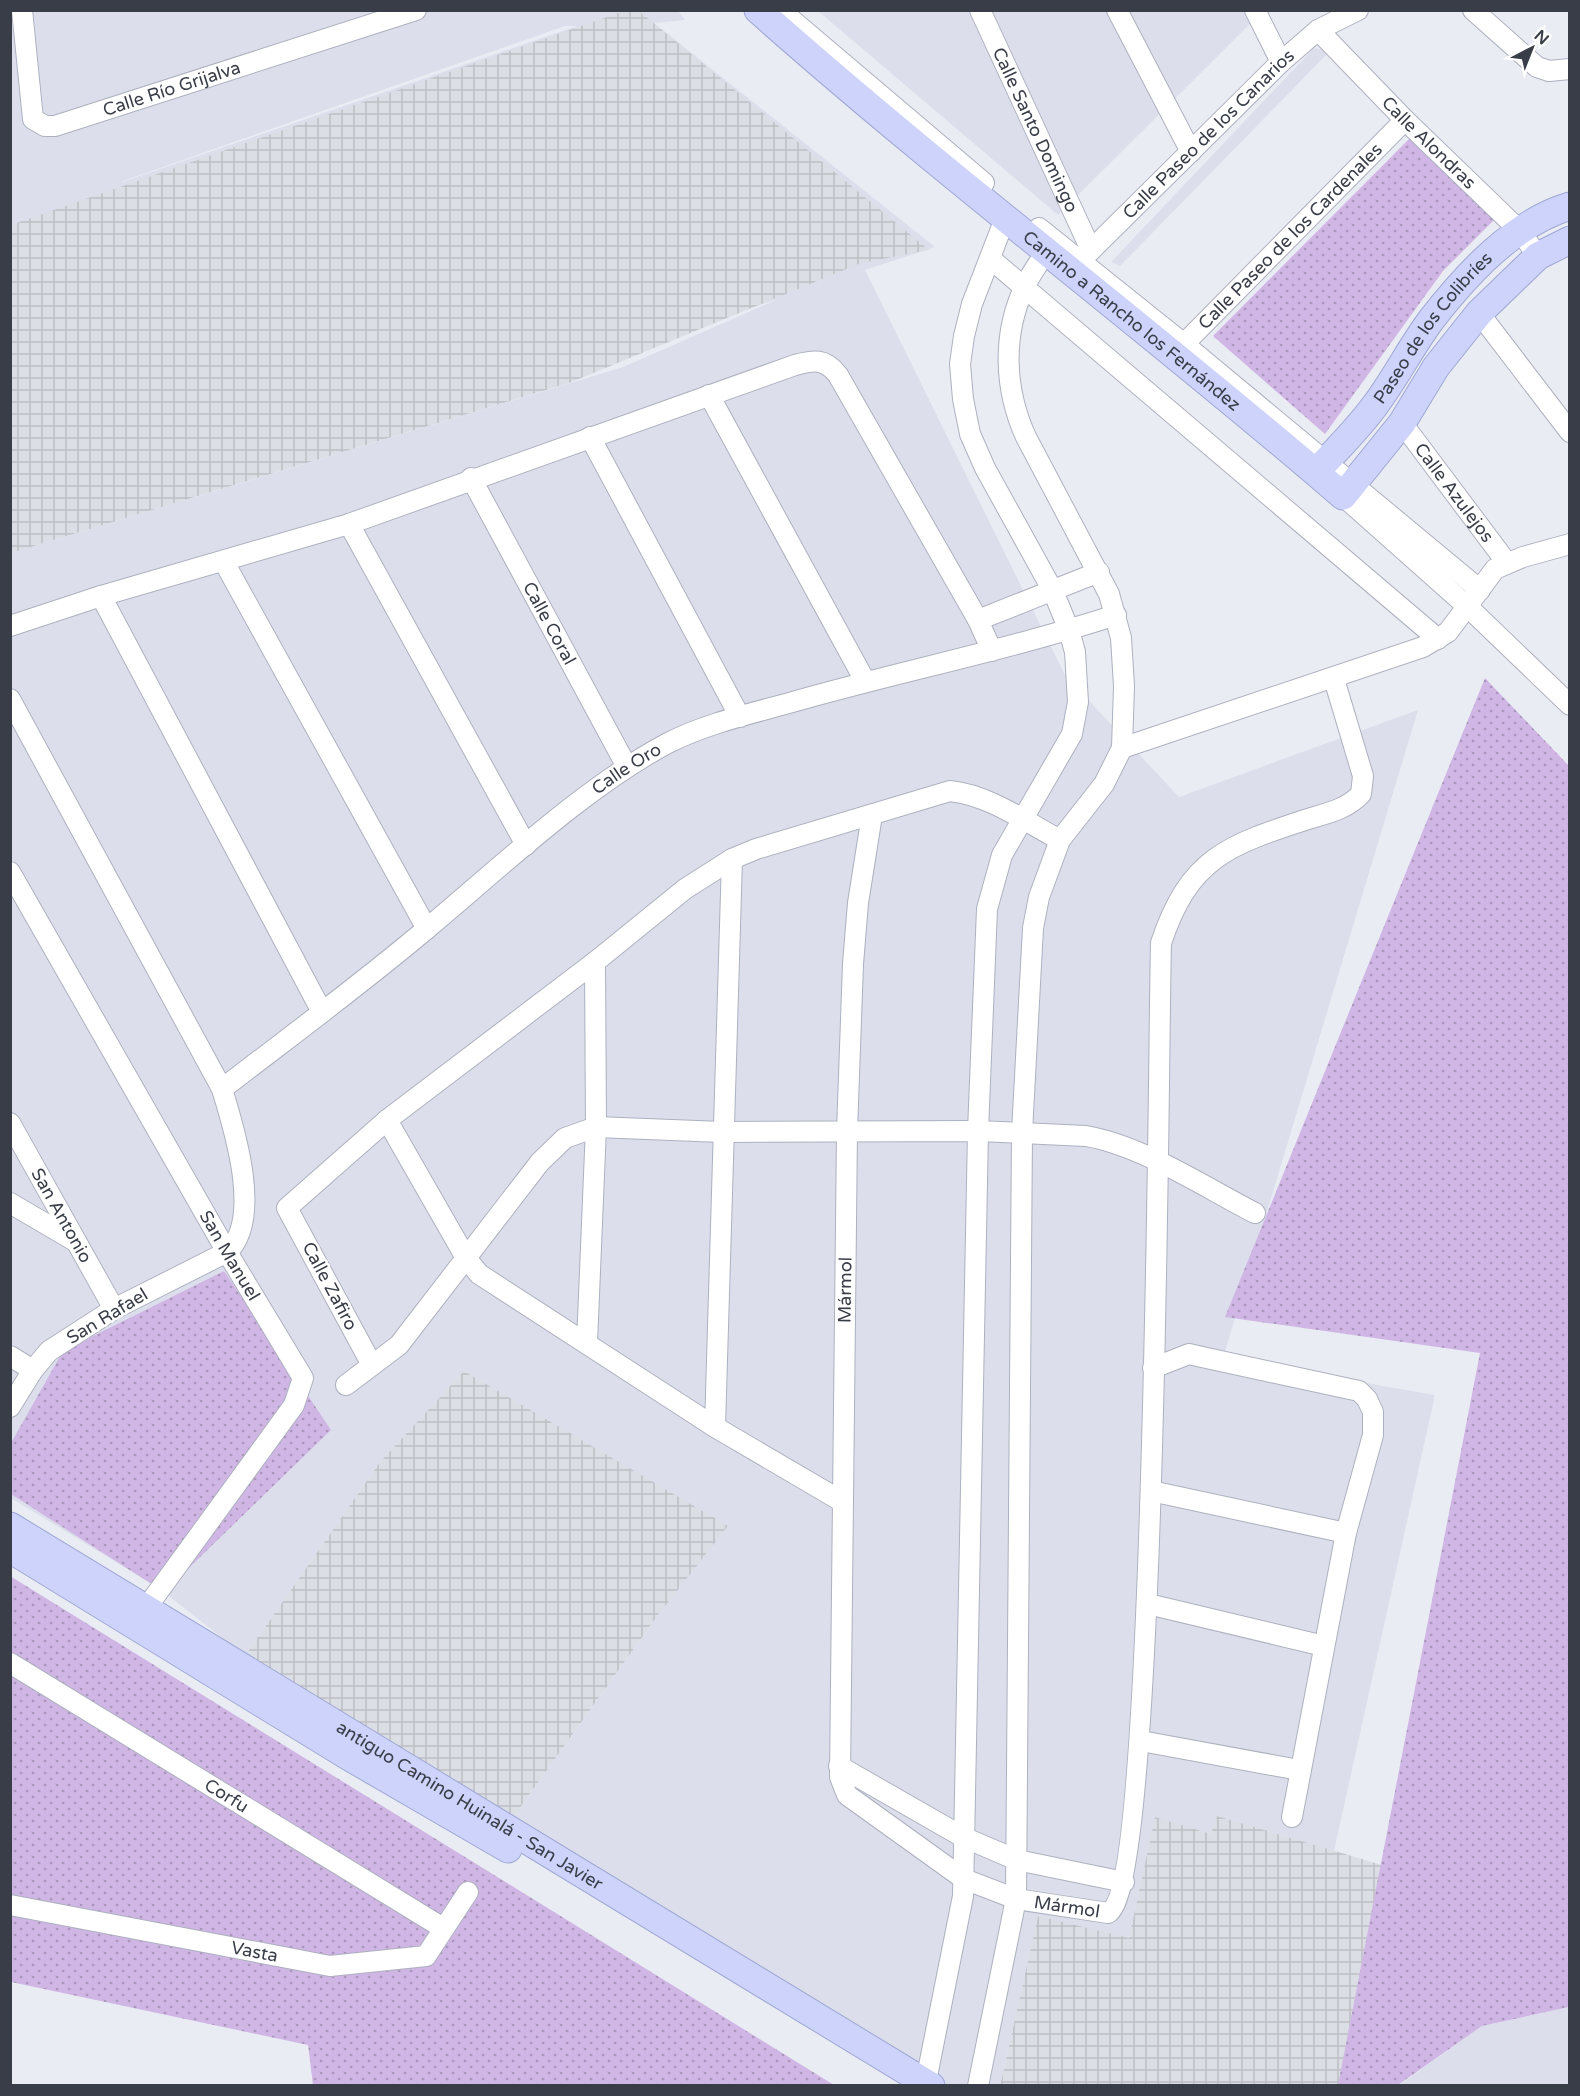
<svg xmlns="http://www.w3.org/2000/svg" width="1580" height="2096" font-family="'Varela Round',sans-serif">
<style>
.residential{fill:#dcdfeb;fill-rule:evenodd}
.industrial{fill:url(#industrial-grid)}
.grass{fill:url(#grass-dots)}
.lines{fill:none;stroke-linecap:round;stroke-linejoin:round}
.street-casing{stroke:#adb1bf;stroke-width:22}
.secondary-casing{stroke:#9ea7d3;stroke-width:29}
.street{stroke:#fff;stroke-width:20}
.secondary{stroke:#cdd3fb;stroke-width:27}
.labels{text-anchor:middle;stroke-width:5;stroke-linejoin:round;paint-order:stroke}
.street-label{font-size:18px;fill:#383d47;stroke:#fff}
</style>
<defs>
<pattern id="industrial-grid" width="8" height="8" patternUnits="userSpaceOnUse" patternTransform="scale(1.5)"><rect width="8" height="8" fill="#dbdee4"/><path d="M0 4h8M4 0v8" fill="none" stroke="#bdbfc5"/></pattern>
<pattern id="grass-dots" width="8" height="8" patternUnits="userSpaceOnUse" patternTransform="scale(1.5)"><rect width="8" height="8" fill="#d0b6e5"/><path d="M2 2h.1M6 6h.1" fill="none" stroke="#aa95bb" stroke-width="1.8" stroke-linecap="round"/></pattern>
</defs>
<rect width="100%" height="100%" fill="#eaecf4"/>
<path class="residential" d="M10 11H678L685 20 654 23 935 247 865 270 1065 675 1179 797 1418 710 1223 1358 1435 1395 1334 1851 1217 1816 1211 1834 1155 1818 1129 1939 1038 1917 1000 2085H947L514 1816 658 1615 727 1526 464 1371 380 1462 245 1656 160 1589 11 1498V553L623 367 778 299 11 550ZM565 26H577L122 182 123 181Z
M818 11H1263L1058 215Z
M1314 48 1330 51 1120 266 1111 262Z
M1569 2007V2085L1398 2086 1482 2026Z"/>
<path class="industrial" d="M639 11 929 250 861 263 569 383 11 553V225L624 11Z
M464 1371 728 1526 658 1615 514 1816 245 1656 380 1462Z
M1217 1816 1500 1900 1398 2085 1000 2086 1038 1916 1129 1938 1155 1817 1211 1834Z"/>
<path class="grass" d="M1414 134 1496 218 1443 271 1325 434 1213 336Z
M1485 678 1569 766V2007L1482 2026 1398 2085H1338L1480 1353 1225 1317Z
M224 1271 331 1430 164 1592 11 1494V1443L63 1351Z
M10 1576 834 2085H313L308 2045 11 1982Z"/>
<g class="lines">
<g class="street-casing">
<g id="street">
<path id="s1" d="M22 10 33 119 45 126H55L416 10"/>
<path d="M780 10 984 183"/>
<path id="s2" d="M980 10 1091 250"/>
<path d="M1117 10 1191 152"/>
<path d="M1255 10 1281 62"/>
<path d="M1473 10 1537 67 1549 71 1570 69"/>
<path id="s3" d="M1318 30 1405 120 1519 230 1538 256"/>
<path d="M1039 228 1184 344 1480 590"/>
<path d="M992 260 1438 639"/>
<path id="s4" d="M1072 269 1281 62 1318 30 1358 10"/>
<path d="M1479 313 1570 432"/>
<path id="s5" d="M1175 353 1405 120"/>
<path d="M709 395 865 681"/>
<path id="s6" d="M1402 423 1507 563"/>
<path d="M590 437 740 717"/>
<path id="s7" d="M471 478 627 767"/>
<path d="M1343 496 1468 607 1570 705"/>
<path d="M349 524 526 845"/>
<path d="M224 562 427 929"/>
<path d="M101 596 322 1012"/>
<path d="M978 620 1099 572"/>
<path d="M10 626 101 596 349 524 795 365C814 360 825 358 838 375L978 620 992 651"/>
<path d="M10 699 222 1089C234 1128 263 1220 227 1252L114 1309 49 1351 33 1370 10 1407"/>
<path d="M1122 748 1423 647 1448 632 1495 569 1523 557 1570 544"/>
<path id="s8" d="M872 815 858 903 853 964 847 1131 840 1777 847 1795 964 1879 1016 1899 1108 1913C1157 1888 1158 1050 1161 943 1189 858 1228 845 1308 819 1328 813 1347 809 1361 794L1363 776 1334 679"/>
<path id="s9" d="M10 872 227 1252 303 1378 294 1405 139 1618"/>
<path id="s10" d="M222 1089C292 1035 363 983 430 926 503 865 585 787 668 743 707 723 754 713 796 701 902 671 1011 649 1116 615"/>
<path d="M387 1120 466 1258 479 1274 715 1427 843 1502"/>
<path id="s11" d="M10 1123 114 1309"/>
<path d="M10 1203 75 1241"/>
<path d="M587 1343 596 1127 595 962"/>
<path d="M10 1356 33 1370"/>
<path d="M372 1365 287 1208 387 1120 595 962 685 889 732 859 756 849 950 791C989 795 1026 822 1060 840"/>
<path d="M1153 1368 1189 1354 1202 1357 1359 1391 1367 1399 1373 1412V1435L1346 1533 1292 1817"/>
<path d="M346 1385 399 1345 540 1162 565 1138 596 1127 722 1132 978 1131 1086 1136C1143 1146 1204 1187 1255 1213"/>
<path d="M715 1427 732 859"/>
<path d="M1151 1491 1346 1533"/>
<path d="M1148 1604 1324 1646"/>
<path id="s12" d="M10 1663 443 1928"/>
<path d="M1141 1741 1299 1770"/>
<path d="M839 1766 963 1837 1017 1860 1124 1882"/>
<path id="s13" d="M10 1905 330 1966 426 1956 468 1892"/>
<path d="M925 2086 963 1896 978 1131 987 909 1002 855 1072 734 1078 702 1075 652 1069 630 1053 591 985 468 970 434 963 399 960 364 964 336 972 304 1006 216"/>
<path d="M978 2086 1016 1899 1022 1132 1033 928 1039 897 1060 840 1104 784 1122 748 1124 686 1121 638 1109 594 1026 437C1004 389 1002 334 1025 286 1031 273 1040 262 1047 250"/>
</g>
</g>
<g class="secondary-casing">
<g id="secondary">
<path id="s14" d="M758 10C947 178 1151 330 1343 496L1402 423 1436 367 1479 313 1538 256 1570 240"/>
<path id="s15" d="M1316 472C1336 450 1358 429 1376 404 1396 377 1411 347 1431 320 1466 275 1513 223 1570 206"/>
<path id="s16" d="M10 1526 931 2086"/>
<path d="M10 1549 346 1755 508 1849"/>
</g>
</g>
<use href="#street" class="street"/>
<use href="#secondary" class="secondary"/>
</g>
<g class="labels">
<g class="street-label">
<text dy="6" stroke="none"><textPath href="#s1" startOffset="256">Calle Río Grijalva</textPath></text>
<text dy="6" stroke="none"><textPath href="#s2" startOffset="132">Calle Santo Domingo</textPath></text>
<text dy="6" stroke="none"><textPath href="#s4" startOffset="192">Calle Paseo de los Canarios</textPath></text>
<text dy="6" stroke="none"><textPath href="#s3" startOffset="158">Calle Alondras</textPath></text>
<text dy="6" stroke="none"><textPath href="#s5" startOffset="164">Calle Paseo de los Cardenales</textPath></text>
<text dy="6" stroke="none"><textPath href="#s14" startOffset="486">Camino a Rancho los Fernández</textPath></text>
<text dy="6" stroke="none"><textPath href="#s15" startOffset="186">Paseo de los Colibríes</textPath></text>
<text dy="6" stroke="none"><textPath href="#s6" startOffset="87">Calle Azulejos</textPath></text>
<text dy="6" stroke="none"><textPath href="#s7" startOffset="165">Calle Coral</textPath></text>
<text dy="6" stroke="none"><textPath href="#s10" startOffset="516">Calle Oro</textPath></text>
<text dy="6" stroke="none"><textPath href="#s11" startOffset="106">San Antonio</textPath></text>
<text dy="6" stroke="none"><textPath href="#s9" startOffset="442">San Manuel</textPath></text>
<text transform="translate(330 1286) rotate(62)" y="6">Calle Zafiro</text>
<text transform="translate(845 1290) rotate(-89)" y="6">Mármol</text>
<text transform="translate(107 1316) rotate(-31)" y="6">San Rafael</text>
<text dy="6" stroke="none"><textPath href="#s12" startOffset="254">Corfu</textPath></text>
<text dy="6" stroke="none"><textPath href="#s16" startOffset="538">antiguo Camino Huinalá - San Javier</textPath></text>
<text dy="6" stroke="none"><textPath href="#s8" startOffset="1234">Mármol</textPath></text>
<text dy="6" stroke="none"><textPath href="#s13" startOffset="249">Vasta</textPath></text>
</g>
</g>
<rect width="1580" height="2096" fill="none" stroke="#383d47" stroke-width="24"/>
<g transform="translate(1532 48) rotate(42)" stroke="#ffffff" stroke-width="4.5" paint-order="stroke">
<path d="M0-4.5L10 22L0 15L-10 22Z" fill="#383d47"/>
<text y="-9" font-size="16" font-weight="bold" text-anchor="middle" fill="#383d47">N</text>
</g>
</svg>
